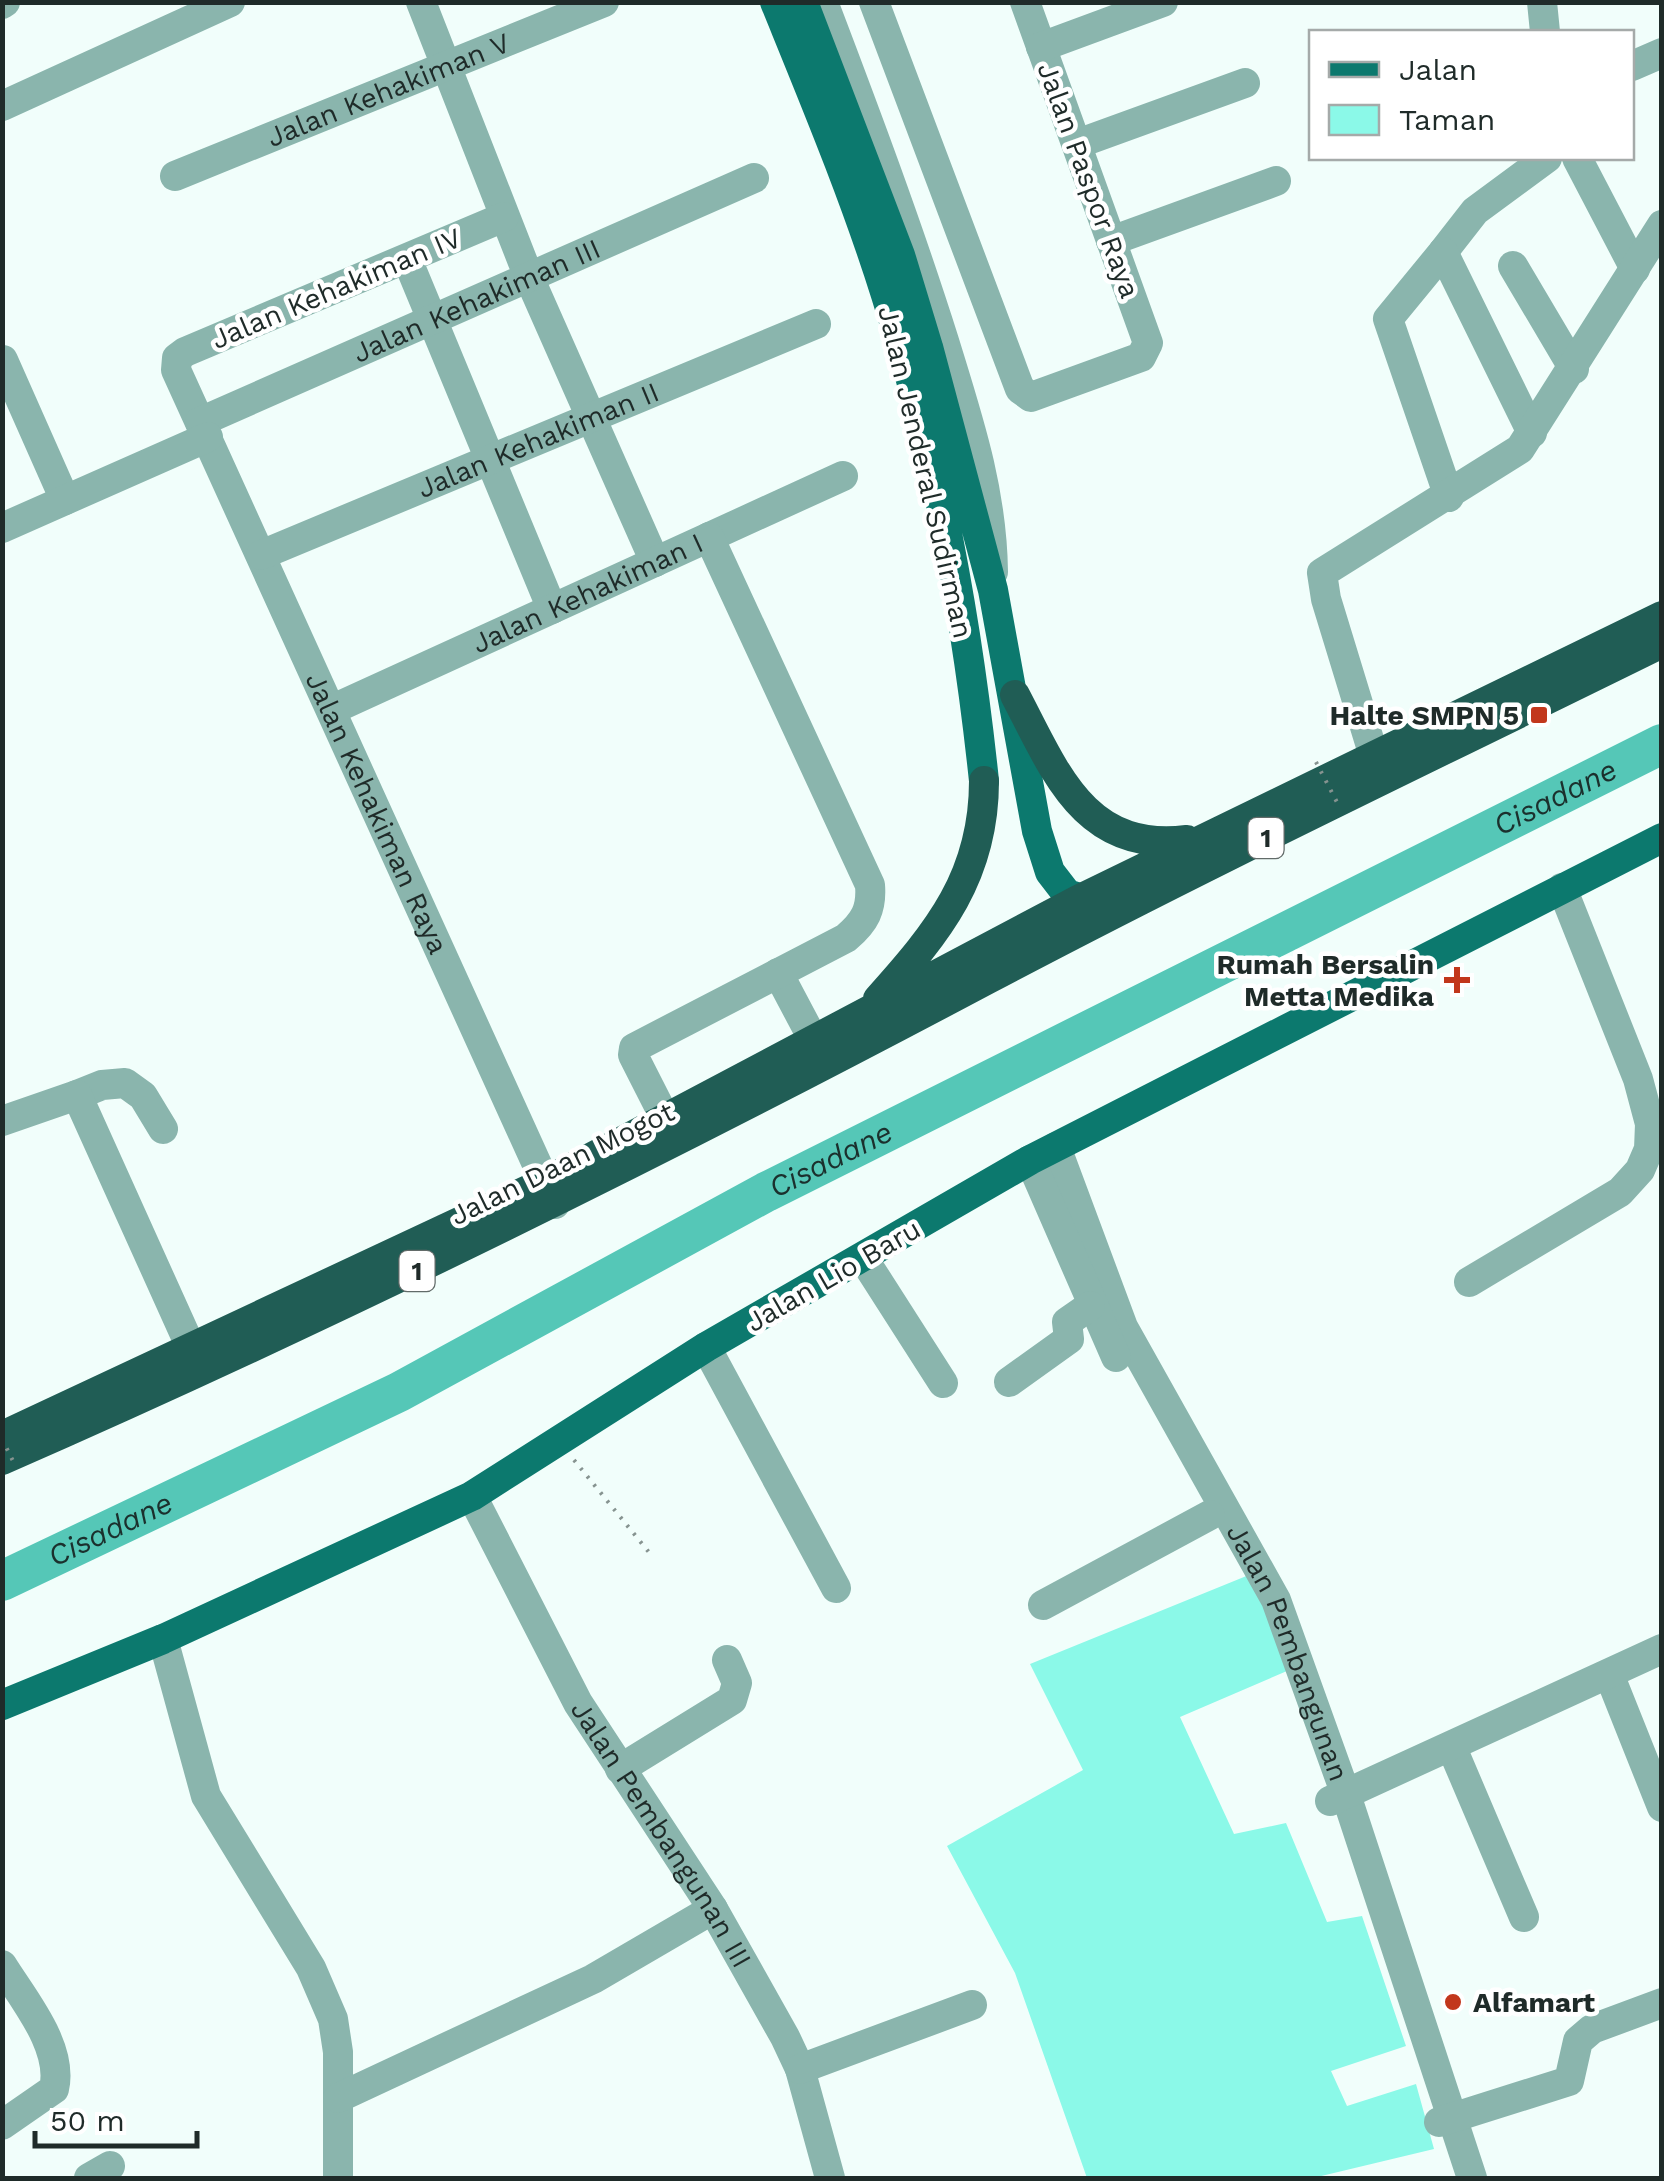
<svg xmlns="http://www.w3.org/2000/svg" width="1664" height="2181" font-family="'Work Sans',sans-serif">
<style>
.green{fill:#8bf9e8}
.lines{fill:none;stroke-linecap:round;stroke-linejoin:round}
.river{stroke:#55c7b7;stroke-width:40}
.path{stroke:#869390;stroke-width:4;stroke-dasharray:2.5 8;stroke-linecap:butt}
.minor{stroke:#8ab5ad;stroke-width:30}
.major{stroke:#0c796e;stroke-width:30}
.highway{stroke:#205d55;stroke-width:30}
.path-bridge{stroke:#869390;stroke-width:4;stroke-dasharray:2.5 8;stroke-linecap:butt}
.poi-dot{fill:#c2371c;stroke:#fff;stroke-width:4}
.labels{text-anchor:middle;stroke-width:9;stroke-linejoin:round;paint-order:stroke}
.shield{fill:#fff;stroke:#626b69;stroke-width:2.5}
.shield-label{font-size:25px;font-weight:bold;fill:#1f2b29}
.street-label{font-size:28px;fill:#1f2b29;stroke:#fff}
.poi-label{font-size:28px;font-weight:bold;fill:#1f2b29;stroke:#fff;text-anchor:end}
.water-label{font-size:30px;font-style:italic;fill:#1b302d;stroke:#fff}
</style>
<rect width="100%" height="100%" fill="#f1fefb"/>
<path class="green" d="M1271 1566 1308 1662 1180 1717 1234 1834 1286 1823 1327 1922 1362 1916 1406 2046 1331 2071 1347 2106 1416 2084 1434 2149 1313 2178H1087L1015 1973 947 1846 1083 1770 1030 1664Z"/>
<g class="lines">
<path class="river" id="s1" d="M2 1581 399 1392 766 1192 1662 744"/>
<path class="path" d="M574 1460 652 1556"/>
<g class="minor">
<path d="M421 2 528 275 655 562"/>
<path d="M823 2C866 115 908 227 944 341 968 419 992 490 993 572"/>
<path d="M874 2 1020 389 1031 397 1141 357 1148 343 1025 2"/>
<path d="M1542 2 1545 32"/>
<path d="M2 4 5 2"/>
<path d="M1041 47 1163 2"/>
<path d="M1632 66 1662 53"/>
<path d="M2 106 230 2"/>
<path d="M1077 144 1245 83"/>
<path d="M1577 158 1635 269"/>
<path id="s2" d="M175 176 604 2"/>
<path id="s3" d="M504 217 185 352 177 358 176 370 555 1204"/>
<path d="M1111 241 1276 181"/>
<path d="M1443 252 1475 211 1547 158"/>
<path d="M407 259 552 609"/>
<path d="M1513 266 1574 369"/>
<path d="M3 360 65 500"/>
<path id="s4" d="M200 422 754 178"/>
<path d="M1449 497 1388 319 1443 252 1532 433"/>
<path d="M2 528 208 437"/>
<path id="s5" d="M261 555 816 324"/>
<path id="s6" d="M331 710 843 476"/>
<path d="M1374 756 1326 599 1322 573 1520 449 1662 225"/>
<path d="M778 973 814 1041"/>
<path d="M77 1095 102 1085 125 1083 143 1096 163 1129"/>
<path d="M666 1120 633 1055 634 1048 846 938C865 922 872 909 870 885L709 537"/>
<path d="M2 1121 77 1095 192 1350"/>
<path id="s7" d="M1056 1147 1123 1327 1276 1600 1346 1795 1472 2178"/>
<path d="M1030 1160 1116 1357"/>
<path d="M863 1258 943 1383"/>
<path d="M1469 1282 1620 1192 1640 1170 1649 1149 1650 1124 1638 1079 1562 888"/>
<path d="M706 1347 836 1588"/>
<path d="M1009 1382 1069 1339 1067 1322 1090 1306"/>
<path id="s8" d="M472 1496 578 1703 713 1909 785 2037 800 2069 830 2178"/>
<path d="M1043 1605 1210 1515"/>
<path d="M163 1639 206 1796 311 1968 333 2019 338 2052V2178"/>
<path d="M1609 1674 1662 1807"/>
<path d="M1452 1748 1524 1917"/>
<path d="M620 1769 732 1700 737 1683 727 1660"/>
<path d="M1330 1801 1662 1649"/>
<path d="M2 1965C23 1999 64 2047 54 2089L2 2125"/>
<path d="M800 2069 972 2005"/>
<path d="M338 2098 593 1979 713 1909"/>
<path d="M1439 2122 1569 2081 1578 2041 1592 2029 1662 2003"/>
<path d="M89 2178 110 2166"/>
</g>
<path class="major" d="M775 2C814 98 855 196 886 295 936 451 967 619 984 781
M803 2 900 255 928 347 993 590 1037 831 1050 872 1067 894 1102 905
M2 1705 163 1639 472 1496 706 1347 1030 1160 1662 838"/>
<path class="highway" d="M1015 695C1055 771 1084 853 1187 840
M878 999C939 931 984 876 984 781
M2 1436 545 1182 1078 900 1662 616
M2 1460C338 1313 664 1151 988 979 1209 862 1437 754 1662 643"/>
<path class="path-bridge" d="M1316 762 1340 808
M2 1439 16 1467"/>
</g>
<g class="poi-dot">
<rect x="1529" y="705" width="20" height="20" rx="5"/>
<path d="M1452 965h10v10h10v10h-10v10h-10v-10h-10v-10h10z"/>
<circle cx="1453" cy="2002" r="10"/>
</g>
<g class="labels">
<g class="shield">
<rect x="1248.5" y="818" width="35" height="40" rx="8"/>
<rect x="399.5" y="1251" width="35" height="40" rx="8"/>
</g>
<g class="shield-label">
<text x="1266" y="847">1</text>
<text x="417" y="1280">1</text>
</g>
<g class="street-label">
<text dy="10" stroke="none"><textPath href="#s2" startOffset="230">Jalan Kehakiman V</textPath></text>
<text transform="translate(1089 180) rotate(70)" y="10">Jalan Paspor Raya</text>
<text transform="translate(336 288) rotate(-23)" y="10">Jalan Kehakiman IV</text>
<text dy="10" stroke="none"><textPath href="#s4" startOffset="302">Jalan Kehakiman III</textPath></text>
<text dy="10" stroke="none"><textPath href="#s5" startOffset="300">Jalan Kehakiman II</textPath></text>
<text transform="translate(926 472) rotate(77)" y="10">Jalan Jenderal Sudirman</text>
<text dy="10" stroke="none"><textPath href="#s6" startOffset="282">Jalan Kehakiman I</textPath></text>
<text dy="10" stroke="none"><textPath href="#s3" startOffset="855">Jalan Kehakiman Raya</textPath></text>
<text transform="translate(562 1163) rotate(-26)" y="10">Jalan Daan Mogot</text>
<text transform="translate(833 1275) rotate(-30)" y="10">Jalan Lio Baru</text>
<text dy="10" stroke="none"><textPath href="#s7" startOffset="558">Jalan Pembangunan</textPath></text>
<text dy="10" stroke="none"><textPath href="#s8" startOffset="388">Jalan Pembangunan III</textPath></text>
</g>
<g class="poi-label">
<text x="1519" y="725">Halte SMPN 5</text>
<text x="1434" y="974">Rumah Bersalin<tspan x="1434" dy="32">Metta Medika</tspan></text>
<text x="1473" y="2012" text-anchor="start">Alfamart</text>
</g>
<g class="water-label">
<text dy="10" stroke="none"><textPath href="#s1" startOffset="1740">Cisadane</textPath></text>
<text dy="10" stroke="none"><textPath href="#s1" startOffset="930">Cisadane</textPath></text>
<text dy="10" stroke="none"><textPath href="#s1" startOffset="120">Cisadane</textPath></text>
</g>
</g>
<rect width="1664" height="2181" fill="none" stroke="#1f2b29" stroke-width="10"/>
<rect x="1309" y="30" width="325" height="130" fill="#ffffff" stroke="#a5aaa9" stroke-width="2.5"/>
<rect x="1329" y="62" width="50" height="15" fill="#0c796e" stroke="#a5aaa9" stroke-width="2.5"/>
<text x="1399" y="80" font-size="30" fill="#1f2b29">Jalan</text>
<rect x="1329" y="105" width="50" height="30" fill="#8bf9e8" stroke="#a5aaa9" stroke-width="2.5"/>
<text x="1399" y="130" font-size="30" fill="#1f2b29">Taman</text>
<path d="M35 2131v15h162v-15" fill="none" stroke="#1f2b29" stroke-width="5"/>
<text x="50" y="2131" font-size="30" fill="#1f2b29" stroke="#ffffff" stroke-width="8" paint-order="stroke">50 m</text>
</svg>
